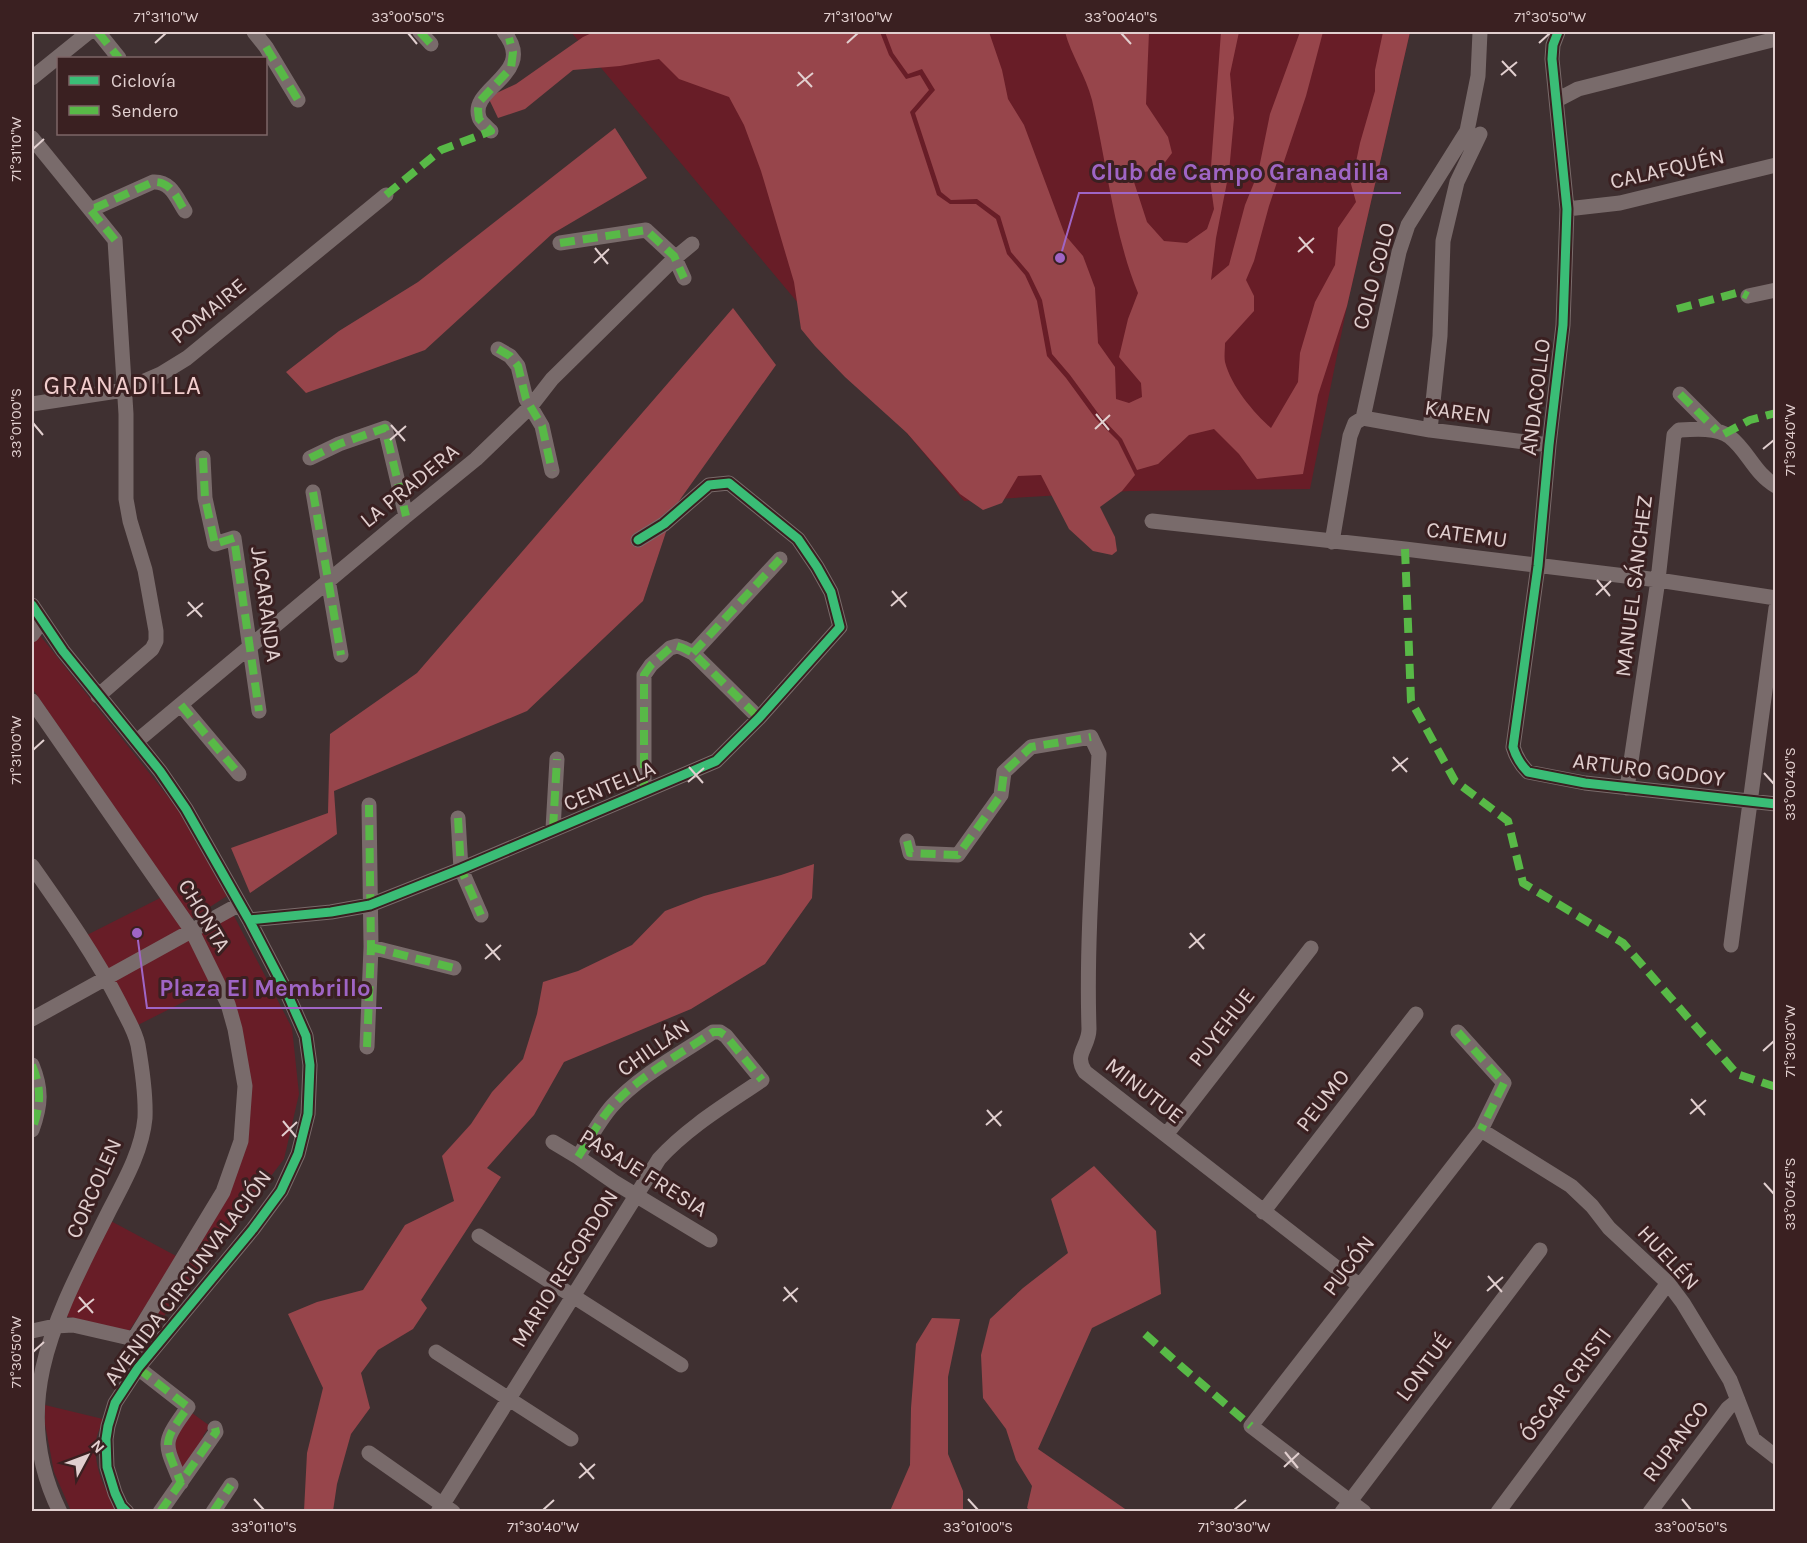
<svg xmlns="http://www.w3.org/2000/svg" width="1807" height="1543" font-family="Karla,sans-serif">
<style>
.green{fill:#681d27}
.forest{fill:#97454b}
.lines{fill:none;stroke-linecap:round;stroke-linejoin:round}
.minor{stroke:#796b6b;stroke-width:15}
.quiet{stroke:#58b947;stroke-width:8;stroke-dasharray:15 8;stroke-linecap:butt}
.cycleway-casing{stroke:#3a2021;stroke-width:13}
.cycleway{stroke:#3abd76;stroke-width:9}
.ticks{fill:none;stroke:#e1cfcf;stroke-width:2}
.labels{text-anchor:middle;stroke-width:6;stroke-linejoin:round;paint-order:stroke}
.street-label{font-size:22px;fill:#e1cfcf;stroke:#3a2021}
.quarter-label{font-size:26px;letter-spacing:1.5px;fill:#f1cdcd;stroke:#3a2021}
.leader{fill:none;stroke:#9f65c5;stroke-width:2}
.callout-dot{fill:#9f65c5;stroke:#3a2021;stroke-width:2}
.callout-label{font-size:24px;text-anchor:middle;font-weight:bold;fill:#9f65c5;stroke:#3a2021;stroke-width:6;stroke-linejoin:round;paint-order:stroke}
.neatline{fill:none;stroke:#e1cfcf;stroke-width:2}
.ticks-label{font-size:15px;text-anchor:middle;fill:#e1cfcf}
</style>
<rect width="100%" height="100%" fill="#3f3031"/>
<path class="green" d="M571 32H1410L1347 306 1310 489 1130 491 964 501Z
M35 629 177 808 227 896 191 919 32 688V635Z
M164 896 186 930 106 973 87 935Z
M233 914 292 1028 299 1094 284 1159 148 1337 139 1336 225 1194 248 1085 202 941V929Z
M188 938 215 986 136 1026 113 980Z
M109 1220 178 1257 129 1331 64 1316Z
M45 1405 103 1419C101 1426 97 1434 96 1441 93 1466 105 1492 119 1511H71L54 1472 45 1424Z
M192 1413 210 1426 203 1436 204 1440 182 1473 171 1440Z"/>
<path class="forest" d="M594 32H880L889 55 906 79 920 75 929 90 910 112 937 195 950 204H976L996 219 1007 254 1025 275 1037 301 1047 356 1066 378 1096 419 1118 441 1135 475 1122 491 1100 507 1115 537 1117 551 1112 555 1093 551 1069 529 1041 475 1018 476 1002 503 983 510 960 494 907 433 845 377 815 346 801 329 794 282 761 171 744 125 729 97 679 79 659 59 620 66 573 70 525 109 498 118 488 97 516 84 583 37Z
M885 32H989L1002 70 1008 99 1024 125 1065 235 1083 256 1095 288 1098 343 1115 367 1116 399 1129 403 1142 397 1141 383 1119 357 1128 319 1138 293C1113 232 1107 164 1092 100 1086 76 1071 55 1065 32H1149L1146 104 1168 137 1172 153 1159 170 1135 173 1134 182 1147 222 1164 241 1187 243 1207 229 1214 209 1210 180 1221 32H1239L1230 74 1234 118 1229 172 1216 238 1211 280 1229 265 1245 205 1258 173 1270 114 1300 32H1323L1306 96 1269 206 1254 261 1246 280 1254 296V311L1225 343C1225 349 1224 357 1225 362 1231 386 1254 413 1271 428L1298 382 1300 353 1315 302 1335 265 1338 228 1356 202 1349 177 1356 162 1360 143 1375 91V70L1383 32H1410L1347 306 1318 395 1303 474 1257 479 1239 454 1214 429 1189 435 1158 464 1137 470 1122 439 1100 416 1070 375 1052 354 1042 300 1029 273 1011 252 1000 216 977 199 951 200 941 192 915 113 935 90 922 69 908 74 893 53Z
M615 128 647 178 552 234 425 350 306 393 286 372 339 331 418 282Z
M733 308 776 365 674 508 643 601 527 711 334 791 337 834 250 893 231 848 328 813 330 734 417 673Z
M814 864 812 898 765 964 691 1009 564 1062 534 1115 487 1168 501 1177 421 1300 427 1308 413 1329 378 1350 361 1373 370 1408 351 1434 337 1484 333 1511H304L307 1453 323 1388 288 1314 317 1302 363 1290 405 1225 454 1201 442 1156 471 1124 492 1092 523 1059 537 1014 543 982 578 971 632 945 665 911 704 896 781 875Z
M1094 1166 1156 1231 1161 1294 1092 1328 1038 1449 1128 1511H1031L1027 1508 1032 1486 1016 1460 1006 1429 983 1398 981 1355 990 1319 1023 1288 1068 1253 1051 1199Z
M932 1318 960 1319 948 1377V1454L963 1491V1511H890L910 1465 911 1408 916 1344Z"/>
<g class="lines">
<path class="minor" d="M98 32 119 58
M254 32 266 47 298 100
M420 32 431 44
M1558 32 1553 45 1552 59 1567 209 1563 325 1549 445 1538 566 1513 747C1516 757 1520 764 1528 772L1585 783 1776 804
M32 78 89 32
M1557 100 1578 89 1776 39
M491 131C487 127 480 122 479 117 469 87 538 74 504 32
M32 138 115 240 126 414V499L130 521 145 570 156 631V641L152 649 98 696
M89 208H95L153 182C171 181 176 197 185 211
M1567 209 1620 203 1776 165
M560 243 646 230 674 256 684 278
M1748 296 1776 290
M498 349 510 356 518 366 526 399 542 426 552 471
M1680 394 1717 431
M32 404 124 390 161 374 187 358 386 195
M1363 418 1430 430 1549 445
M1430 430 1440 336 1443 241 1457 182 1480 134
M203 458 205 498 215 544 234 538 259 711
M310 458 339 444 385 428 406 516
M313 492 341 655
M1152 521 1405 549 1658 580 1776 598
M1332 542 1350 436 1355 423 1363 418 1399 252 1408 225 1467 131 1478 76 1480 32
M32 605 63 651 160 771 186 809 249 920 287 993 306 1036 310 1065 308 1114 298 1154 281 1191 253 1229 138 1368 115 1403 108 1426 106 1439 107 1467 115 1493 121 1506 127 1512
M32 635 42 621
M693 653 780 559
M32 701 192 931 228 1004 235 1029 245 1086 241 1141 223 1192 134 1339
M181 705 239 774
M137 741 406 516 476 459 531 406 552 379 675 258 692 244
M1627 788 1658 580 1674 435 1679 430C1693 429 1718 427 1730 437 1748 451 1754 473 1776 486
M644 791V675L651 665 670 648 677 646 683 648 693 653 759 718
M458 818 461 869 481 915
M553 829 557 759
M907 841 910 853 958 855 1001 795 1004 772 1031 747 1091 737 1099 754C1094 846 1086 938 1089 1029 1089 1047 1073 1054 1085 1072L1360 1286
M32 866C63 910 95 955 120 1004 126 1017 135 1030 138 1045 142 1068 146 1094 145 1118 142 1151 124 1182 109 1211 60 1310 5 1401 60 1512
M249 920 331 912 370 905 461 869 716 761 759 718 840 627 831 592 817 567 798 539 729 483 709 485 664 524 638 540
M1731 945 1776 608
M371 947 454 968
M32 1019 240 904
M367 1047 371 947 369 805
M32 1065C42 1089 41 1105 32 1130
M1481 1130 1571 1186 1592 1206 1609 1228 1668 1283 1683 1303 1730 1380 1753 1439 1776 1457
M1166 1135 1311 948
M553 1142 578 1157 614 1182 710 1240
M1263 1212 1416 1014
M479 1236 681 1365
M32 1331 55 1326 73 1325 134 1339 141 1345
M436 1352 571 1439
M138 1368 188 1407C161 1445 164 1441 181 1483
M369 1453 453 1512
M160 1512 216 1432 215 1428
M213 1512 231 1485
M438 1512 659 1159C688 1127 727 1104 762 1080L726 1036 720 1032H713C679 1055 639 1076 612 1106 599 1121 589 1140 578 1157
M1342 1512 1540 1250
M1364 1512 1251 1426 1481 1130 1504 1083 1458 1032
M1498 1512 1668 1283
M1650 1512 1728 1408 1738 1400"/>
<path class="quiet" d="M98 32 119 58
M420 32 431 44
M266 47 298 100
M386 195 441 150 491 131 479 119 478 110 479 102 511 68 513 52 509 38
M115 240 89 208H95L153 182C171 181 176 197 185 211
M560 243 646 230 674 256 684 278
M1677 309 1740 292 1748 296
M498 349 510 356 518 366 526 399 542 426 552 471
M1680 394 1717 431
M1724 434 1750 420 1776 413
M203 458 205 498 215 544 234 538 259 711
M310 458 339 444 385 428 406 516
M313 492 341 655
M1405 549 1411 701 1455 781 1508 821 1523 883 1623 943 1737 1074 1776 1087
M693 653 780 559
M181 705 239 774
M644 791V675L651 665 670 648 677 646 683 648 693 653 759 718
M458 818 461 869 481 915
M553 829 557 759
M907 841 910 853 958 855 1001 795 1004 772 1031 747 1091 737
M371 947 454 968
M1458 1032 1504 1083 1481 1130
M367 1047 371 947 369 805
M32 1065C42 1089 41 1105 32 1130
M578 1157C589 1140 599 1121 612 1106 639 1076 679 1055 713 1032H720L726 1036 762 1080
M1145 1334 1182 1367 1251 1426
M138 1368 188 1407C161 1445 164 1441 181 1483
M160 1512 216 1432 215 1428
M213 1512 231 1485"/>
<g class="cycleway-casing">
<path id="cycleway" d="M1558 32 1553 45 1552 59 1567 209 1563 325 1549 445 1538 566 1513 747C1516 757 1520 764 1528 772L1585 783 1776 804
M32 605 63 651 160 771 186 809 249 920 287 993 306 1036 310 1065 308 1114 298 1154 281 1191 253 1229 138 1368 115 1403 108 1426 106 1439 107 1467 115 1493 121 1506 127 1512
M249 920 331 912 370 905 461 869 716 761 759 718 840 627 831 592 817 567 798 539 729 483 709 485 664 524 638 540"/>
</g>
<use href="#cycleway" class="cycleway"/>
</g>
<path class="ticks" d="M408 33 417 44M1121 33 1131 44M155 43 166 33M847 43 858 33M1539 43 1550 33M1502 61 1516 76M798 72 812 87M1501 75 1517 62M797 86 813 73M33 149 44 139M1299 237 1313 253M595 248 608 264M1298 252 1314 238M594 263 609 249M1096 414 1109 430M33 423 43 435M391 425 405 441M1095 429 1110 415M390 440 406 426M1763 449 1774 440M1597 580 1610 596M892 591 906 607M1596 595 1611 581M188 602 202 617M891 606 907 592M187 616 203 603M33 750 44 740M1393 757 1407 772M689 767 703 783M1392 771 1408 758M1764 773 1774 784M688 782 704 768M1190 933 1204 949M486 944 500 960M1189 948 1205 934M485 959 501 945M1763 1051 1774 1041M1691 1099 1705 1115M987 1110 1001 1126M1690 1114 1706 1100M283 1121 296 1137M986 1125 1002 1111M282 1136 297 1122M1764 1183 1774 1194M1488 1276 1502 1292M784 1287 797 1302M1487 1291 1503 1277M79 1297 93 1313M783 1301 798 1288M78 1312 94 1299M33 1352 44 1342M1285 1452 1298 1468M580 1463 594 1479M1284 1467 1299 1453M579 1478 595 1464M254 1499 264 1510M968 1499 978 1510M1682 1499 1691 1510M543 1510 554 1500M1234 1510 1246 1500"/>
<g class="labels">
<g class="street-label">
<text transform="translate(1667 168) rotate(-13)" y="8">CALAFQUÉN</text>
<text transform="translate(1373 276) rotate(-75)" y="8">COLO COLO</text>
<text transform="translate(208 310) rotate(-39)" y="8">POMAIRE</text>
<text transform="translate(1535 397) rotate(-83)" y="8">ANDACOLLO</text>
<text transform="translate(1458 411) rotate(8)" y="8">KAREN</text>
<text transform="translate(409 485) rotate(-39)" y="8">LA PRADERA</text>
<text transform="translate(1467 534) rotate(8)" y="8">CATEMU</text>
<text transform="translate(1633 586) rotate(-83)" y="8">MANUEL SÁNCHEZ</text>
<text transform="translate(267 604) rotate(82)" y="8">JACARANDA</text>
<text transform="translate(1649 769) rotate(7)" y="8">ARTURO GODOY</text>
<text transform="translate(609 785) rotate(-23)" y="8">CENTELLA</text>
<text transform="translate(205 915) rotate(59)" y="8">CHONTA</text>
<text transform="translate(1221 1027) rotate(-52)" y="8">PUYEHUE</text>
<text transform="translate(653 1047) rotate(-35)" y="8">CHILLÁN</text>
<text transform="translate(1145 1090) rotate(38)" y="8">MINUTUE</text>
<text transform="translate(1322 1100) rotate(-52)" y="8">PEUMO</text>
<text transform="translate(644 1172) rotate(32)" y="8">PASAJE FRESIA</text>
<text transform="translate(93 1188) rotate(-66)" y="8">CORCOLEN</text>
<text transform="translate(1669 1257) rotate(47)" y="8">HUELÉN</text>
<text transform="translate(1348 1265) rotate(-52)" y="8">PUCÓN</text>
<text transform="translate(564 1268) rotate(-58)" y="8">MARIO RECORDON</text>
<text transform="translate(187 1277) rotate(-53)" y="8">AVENIDA CIRCUNVALACIÓN</text>
<text transform="translate(1423 1367) rotate(-53)" y="8">LONTUÉ</text>
<text transform="translate(1565 1384) rotate(-53)" y="8">ÓSCAR CRISTI</text>
<text transform="translate(1675 1441) rotate(-53)" y="8">RUPANCO</text>
</g>
<g class="quarter-label">
<text x="123" y="394">GRANADILLA</text>
</g>
</g>
<path class="leader" d="M1060 258L1079 193H1401M137 933L147 1008H382"/>
<g class="callout-dot">
<circle cx="1060" cy="258" r="6"/>
<circle cx="137" cy="933" r="6"/>
</g>
<g class="callout-label">
<text x="1240" y="180">Club de Campo Granadilla</text>
<text x="265" y="996">Plaza El Membrillo</text>
</g>
<rect width="1807" height="1543" fill="none" stroke="#3a2021" stroke-width="66"/>
<rect x="57" y="57" width="210" height="78" fill="#3a2021" stroke="#7d6667" stroke-width="1.5"/>
<rect x="69" y="76" width="30" height="9" fill="#3abd76" stroke="#7d6667" stroke-width="1.5"/>
<text x="111" y="87" font-size="18" fill="#e1cfcf">Ciclovía</text>
<rect x="69" y="106" width="30" height="9" fill="#58b947" stroke="#7d6667" stroke-width="1.5"/>
<text x="111" y="117" font-size="18" fill="#e1cfcf">Sendero</text>
<g transform="translate(87 1456) rotate(49)" stroke="#3a2021" stroke-width="4.5" paint-order="stroke">
<path d="M0-4.5L10 22L0 15L-10 22Z" fill="#e1cfcf"/>
<text y="-9" font-size="16" font-weight="bold" text-anchor="middle" fill="#e1cfcf">N</text>
</g>
<rect x="33" y="33" width="1741" height="1477" class="neatline"/>
<g class="ticks-label">
<text x="166" y="22">71°31'10"W</text>
<text x="408" y="22">33°00'50"S</text>
<text x="858" y="22">71°31'00"W</text>
<text x="1121" y="22">33°00'40"S</text>
<text x="1550" y="22">71°30'50"W</text>
<text transform="translate(16 149) rotate(-90)" y="5">71°31'10"W</text>
<text transform="translate(16 423) rotate(-90)" y="5">33°01'00"S</text>
<text transform="translate(1790 440) rotate(-90)" y="5">71°30'40"W</text>
<text transform="translate(16 750) rotate(-90)" y="5">71°31'00"W</text>
<text transform="translate(1790 784) rotate(-90)" y="5">33°00'40"S</text>
<text transform="translate(1790 1041) rotate(-90)" y="5">71°30'30"W</text>
<text transform="translate(1790 1194) rotate(-90)" y="5">33°00'45"S</text>
<text transform="translate(16 1352) rotate(-90)" y="5">71°30'50"W</text>
<text x="264" y="1532">33°01'10"S</text>
<text x="543" y="1532">71°30'40"W</text>
<text x="978" y="1532">33°01'00"S</text>
<text x="1234" y="1532">71°30'30"W</text>
<text x="1691" y="1532">33°00'50"S</text>
</g>
</svg>
